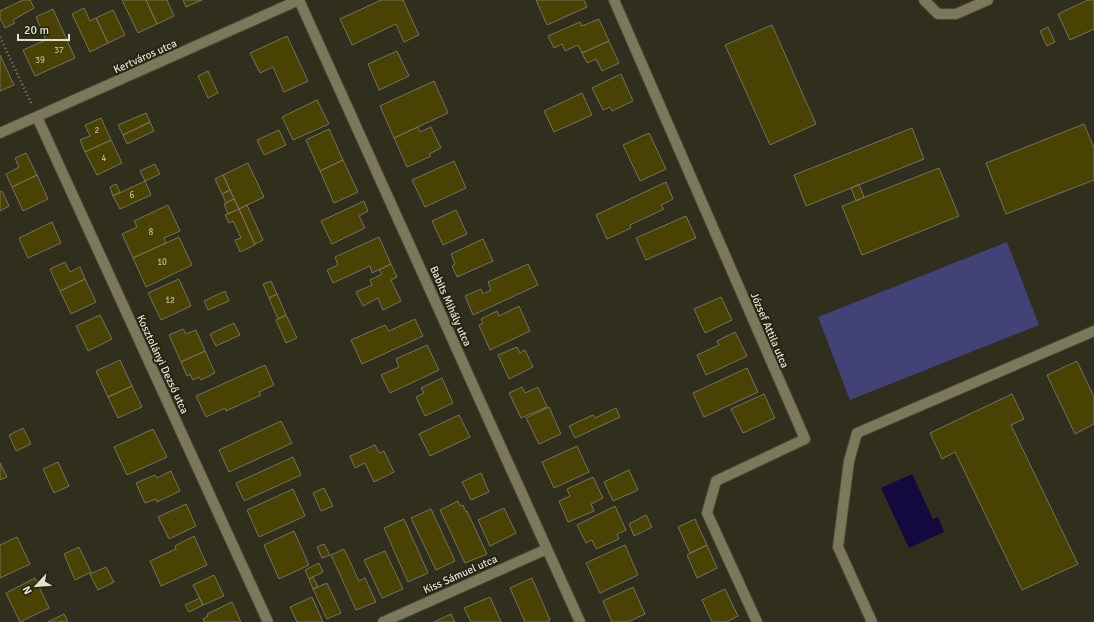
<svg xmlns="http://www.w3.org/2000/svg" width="1094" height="622" font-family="Signika,sans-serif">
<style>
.green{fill:#424279}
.water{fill:#13093f}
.building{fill:#4a4203;stroke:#75735f}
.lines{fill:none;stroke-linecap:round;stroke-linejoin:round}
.minor-casing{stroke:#4c4b3a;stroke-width:12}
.path{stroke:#858375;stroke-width:2.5;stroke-dasharray:1 3;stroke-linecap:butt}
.minor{stroke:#7c785b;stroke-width:10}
.labels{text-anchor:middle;stroke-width:4;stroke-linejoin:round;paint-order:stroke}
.number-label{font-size:9px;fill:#bcb9a1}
.street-label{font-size:11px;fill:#e2e1d6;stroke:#262412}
</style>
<rect width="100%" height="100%" fill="#302e1c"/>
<path class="green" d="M1007 242 1039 325 850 400 818 317Z"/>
<path class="water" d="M912 474 933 519 938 517 944 532 909 548 881 488Z"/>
<path class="building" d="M23 0H30L34 8 13 20 15 23 5 28 0 18V11Z
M122 0H146L157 24 138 33Z
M146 0H167L174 16 157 24Z
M183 0H202L186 7Z
M381 0H403L419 35 404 42 396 24 352 45 340 19Z
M536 0H584L587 7 547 25Z
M1088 0H1094V29L1070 40 1058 14Z
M84 8 90 21 96 18 108 43 90 52 72 14Z
M53 9 75 58 35 76 23 50 46 40 36 17Z
M113 10 125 35 108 43 96 18Z
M599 19 609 41 582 53 578 45 565 51 562 44 554 48 548 36 580 22 582 26Z
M772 25 816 124 770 145 725 45Z
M1048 27 1055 42 1047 46 1040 31Z
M287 36 308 81 284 92 273 67 260 73 250 53Z
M609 41 619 63 602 71 596 59 587 63 582 53Z
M397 51 409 76 379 90 368 64Z
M0 55 14 85 0 91Z
M208 71 218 93 208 98 198 76Z
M621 74 633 101 612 111 610 107 603 110 592 88Z
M434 81 448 113 394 138 380 106Z
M582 93 592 115 554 132 544 111Z
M317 100 329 124 293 140 282 117Z
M146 113 150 122 123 135 118 125Z
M101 118 111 140 85 152 80 140 90 136 85 125Z
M150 122 154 131 127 144 123 135Z
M1084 124 1094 148V180L1006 214 986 163Z
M418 127 420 132 431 127 441 148 429 154 431 156 407 167 394 138Z
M912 128 924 159 806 206 794 175Z
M329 129 343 160 320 171 306 140Z
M279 130 286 145 264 155 257 140Z
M649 133 666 169 640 181 623 145Z
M111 140 122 163 97 175 85 152Z
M26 153 37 175 12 187 6 174 19 167 15 158Z
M343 160 358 192 334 203 320 171Z
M454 161 466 188 425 207 412 180Z
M248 163 264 197 239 209 223 175Z
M155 164 160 174 145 181 140 171Z
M939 168 959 216 862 255 842 206Z
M37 175 48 199 23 211 12 187Z
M223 175 230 190 222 194 215 179Z
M145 181 151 195 120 209 113 196Z
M666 182 673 199 661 205 664 209 630 225 631 228 607 239 596 215Z
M116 184 120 192 113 196 110 187Z
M859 184 864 197 856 201 851 188Z
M230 190 234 199 226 203 222 194Z
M2 191 9 206 0 211V192Z
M234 199 239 209 228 214 224 204Z
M364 201 368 211 359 216 365 228 332 244 321 221Z
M168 205 180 231 164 238 166 243 133 258 122 234 137 227 134 221Z
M247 205 263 240 255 244 239 209Z
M239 209 255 245 240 252 235 240 241 238 233 221 229 223 225 215Z
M456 210 467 234 443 245 432 221Z
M686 216 696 238 646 260 636 238Z
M52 222 61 243 28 258 19 238Z
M179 237 192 265 146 287 133 258Z
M379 237 391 264 372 273 370 266 333 283 327 270 338 265 335 257Z
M483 239 493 261 457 277 452 266 455 264 451 254Z
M65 262 70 272 80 267 85 279 60 291 50 269Z
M391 264 397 277 391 280 401 301 383 310 378 298 363 306 356 292 372 285 370 280 382 274 379 270Z
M528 264 538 285 473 315 465 296 481 289 483 294 491 290 488 282Z
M85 279 96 302 71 314 60 291Z
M179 279 191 306 161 320 148 293Z
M271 281 277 294 269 298 263 284Z
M225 291 229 301 208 310 204 301Z
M277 294 286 315 278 319 269 298Z
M721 297 732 320 705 333 694 309Z
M519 306 530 331 490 350 479 325 483 323 481 319 497 311 499 316Z
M100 315 112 339 88 351 76 326Z
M286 315 297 338 286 343 276 320Z
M415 319 423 336 362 364 351 340 385 325 389 331Z
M234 323 240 335 216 346 210 334Z
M183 329 186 334 196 330 205 351 181 362 169 335Z
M735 332 747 356 706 375 697 355 719 345 717 341Z
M427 345 439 370 390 393 381 375 399 367 396 359Z
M517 347 520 353 525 350 533 367 509 379 498 355Z
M205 351 215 373 201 380 199 377 193 380 190 374 187 376 181 362Z
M120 360 132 386 108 397 96 371Z
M1077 361 1094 397V424L1075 434 1047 375Z
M265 365 274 385 259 392 261 395 226 411 225 408 206 417 196 396Z
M747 368 758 392 704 417 693 393Z
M442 378 453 403 425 416 416 397 424 393 421 388Z
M132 386 142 407 118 418 108 397Z
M522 387 525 393 538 387 547 407 521 418 509 393Z
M764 394 775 418 743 433 731 409Z
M1012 394 1024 419 1011 425 1078 564 1022 590 955 452 942 459 930 433Z
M549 407 561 434 539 444 526 418Z
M616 408 620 417 575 438 569 426 593 415 595 418Z
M459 415 470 437 430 456 419 434Z
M281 421 292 443 229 472 219 450Z
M23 428 31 444 16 451 9 435Z
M153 429 167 457 127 475 114 447Z
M375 445 379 453 384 451 394 472 374 482 365 463 355 468 350 456Z
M577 446 589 472 554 488 542 462Z
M293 457 301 475 244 501 236 483Z
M58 462 69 486 54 493 43 469Z
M0 463 7 477 0 480Z
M629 470 638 490 613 501 604 482Z
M171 471 180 491 157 502 156 499 145 503 136 483 155 475 157 478Z
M481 473 489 492 471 500 462 482Z
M593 477 603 498 591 504 594 511 568 522 559 501 570 496 567 489Z
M324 488 333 506 321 511 313 493Z
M293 489 305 516 259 537 247 510Z
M458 501 460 506 463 505 466 512 467 511 487 554 465 563 440 510Z
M186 504 196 526 169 539 158 517Z
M615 506 626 530 617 534 619 539 596 549 592 540 586 543 577 525Z
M504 508 516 533 490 546 478 520Z
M431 509 455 561 436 570 411 518Z
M646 515 652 527 634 536 629 524Z
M404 519 428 573 408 582 384 528Z
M695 519 707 545 690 553 678 527Z
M294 531 309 565 279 579 264 545Z
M194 536 207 565 161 586 150 561 176 549 175 546Z
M17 537 30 564 0 578V545Z
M324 544 330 555 322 558 317 547Z
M625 545 638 575 600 593 586 563Z
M707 545 717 568 697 578 687 555Z
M79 547 91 572 75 580 64 554Z
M344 549 359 581 365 578 376 602 356 610 331 555Z
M385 551 403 589 382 598 364 560Z
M319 563 323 572 309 579 305 570Z
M106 567 114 582 98 590 90 574Z
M214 575 224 596 203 605 193 585Z
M313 577 318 587 313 589 309 579Z
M35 578 49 608 20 622 6 593Z
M532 578 550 620 546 622H525L510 588Z
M327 583 341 613 327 619 313 589Z
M633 587 645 614 628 622H612L603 601Z
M725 589 738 616 726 622H712L702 600Z
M312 597 323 622H297L290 607Z
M490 597 501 622H471L464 608Z
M200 598 203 605 189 612 185 605Z
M232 602 241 622H204L203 619 208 616 207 614Z
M64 614 68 622H48Z
M451 614 455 622H434Z"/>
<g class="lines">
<g class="minor-casing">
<path id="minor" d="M614 0 805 439 716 481 707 513 757 622
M924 0 938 14H956L988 0
M37 117 268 622
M0 133 299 0 580 622
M383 622 547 549
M872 622 838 547 849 461 857 433 1094 331"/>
</g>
<path class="path" d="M0 37 32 105"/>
<use href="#minor" class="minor"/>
</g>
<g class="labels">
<g class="number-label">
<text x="59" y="53">37</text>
<text x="40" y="63">39</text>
<text x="97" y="133">2</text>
<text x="104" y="161">4</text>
<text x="132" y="198">6</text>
<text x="151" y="235">8</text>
<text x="162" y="265">10</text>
<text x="170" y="303">12</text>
</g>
<g class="street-label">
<text transform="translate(145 56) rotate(-24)" y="4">Kertváros utca</text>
<text transform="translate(451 306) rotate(66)" y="4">Babits Mihály utca</text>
<text transform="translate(770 330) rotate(67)" y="4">József Attila utca</text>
<text transform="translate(163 364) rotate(65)" y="4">Kosztolányi Dezső utca</text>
<text transform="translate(460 574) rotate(-24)" y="4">Kiss Sámuel utca</text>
</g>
</g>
<g transform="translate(36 586) rotate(244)" stroke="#262412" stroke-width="3" paint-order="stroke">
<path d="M0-3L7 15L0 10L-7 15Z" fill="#e2e1d6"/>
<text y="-6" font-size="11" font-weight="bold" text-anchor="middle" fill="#e2e1d6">N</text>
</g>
<path d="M18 34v6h51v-6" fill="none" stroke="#e2e1d6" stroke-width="2"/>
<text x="24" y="34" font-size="12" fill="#e2e1d6" stroke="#262412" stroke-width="3" paint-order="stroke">20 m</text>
</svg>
